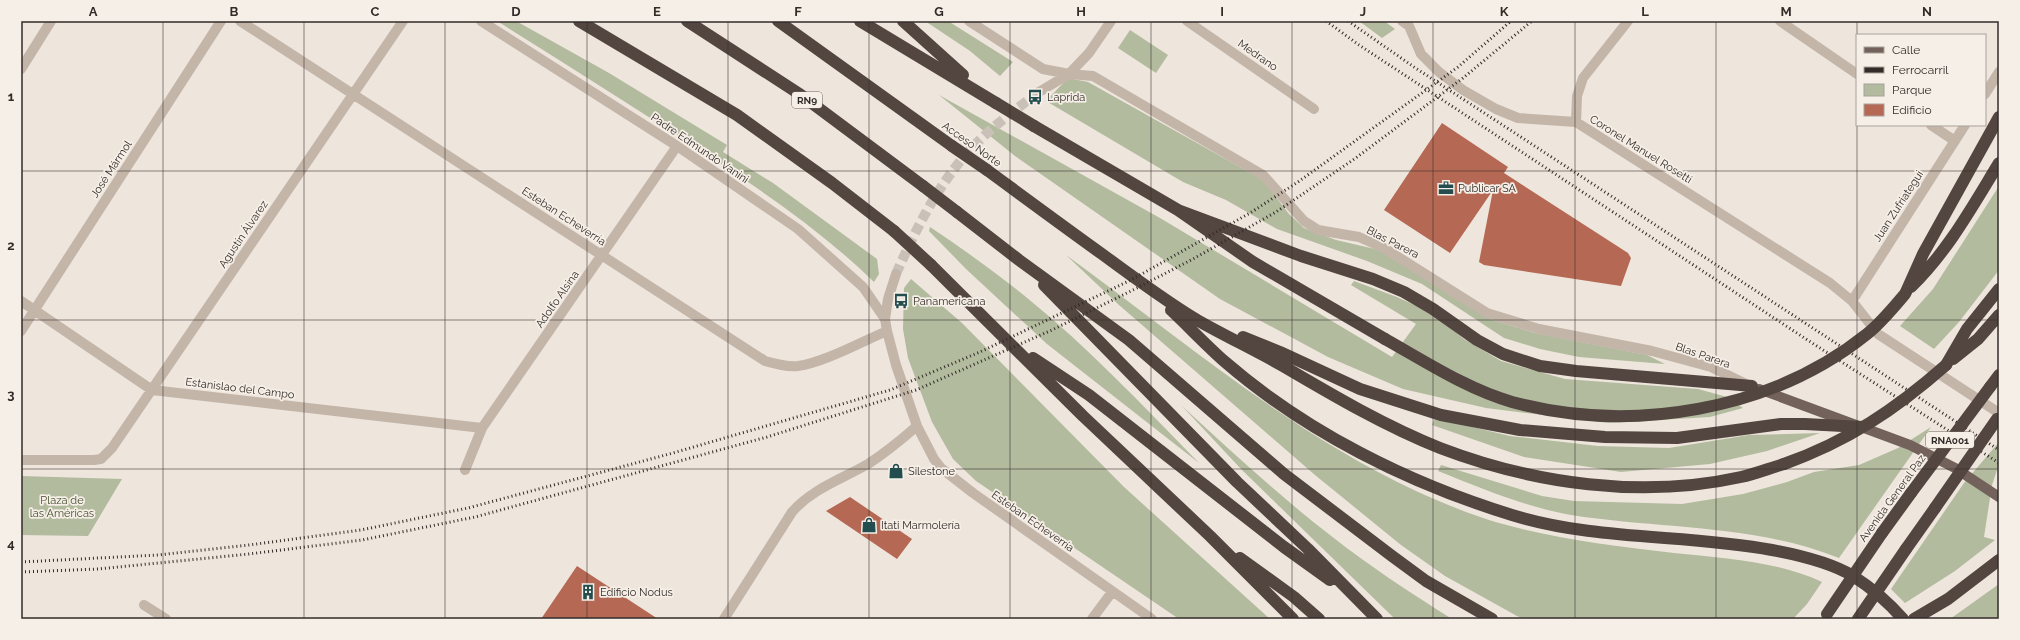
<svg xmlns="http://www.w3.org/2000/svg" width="2020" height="640" font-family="Raleway,sans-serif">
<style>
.green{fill:#b2bb9e}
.building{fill:#b56853}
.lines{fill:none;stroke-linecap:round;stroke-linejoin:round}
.minor-tunnel{stroke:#c9c0b8;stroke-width:10;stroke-dasharray:10 5;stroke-linecap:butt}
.minor{stroke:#c4b5a9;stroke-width:10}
.major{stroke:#73625b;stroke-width:10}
.highway{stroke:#534540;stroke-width:12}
.rail{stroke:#332b28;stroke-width:3;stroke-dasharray:1 3;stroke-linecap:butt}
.highway-bridge{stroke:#534540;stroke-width:12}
.grid{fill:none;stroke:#332b28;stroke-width:1;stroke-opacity:0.55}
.labels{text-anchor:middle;stroke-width:3.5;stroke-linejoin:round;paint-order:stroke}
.shield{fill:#f6efe7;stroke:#6e6661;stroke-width:1}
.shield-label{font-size:10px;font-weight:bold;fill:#332b28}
.street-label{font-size:11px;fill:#332b28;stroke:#f6efe7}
.poi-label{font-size:11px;fill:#332b28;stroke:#f6efe7;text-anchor:start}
.park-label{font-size:11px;fill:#434e2f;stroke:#f6efe7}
.neatline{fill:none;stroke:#332b28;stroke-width:1.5}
.grid-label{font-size:13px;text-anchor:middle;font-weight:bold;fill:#332b28}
</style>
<rect width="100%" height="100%" fill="#eee5dc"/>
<path class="green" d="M497 21H516L609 73 727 145 723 152 773 183 877 259 879 274 874 282C825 234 768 195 711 157 640 111 569 66 497 21Z
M925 21H948L1013 62 1000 76 970 51Z
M1359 21H1384L1395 29 1382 38Z
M1130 30 1168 55 1156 73 1118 48Z
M1068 78 1088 82 1263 180 1289 214 1304 228 1336 240 1375 249 1401 260 1490 319 1535 333 1647 355 1665 364 1579 357 1540 349 1504 338 1422 284 1367 261 1277 229 1226 200 1183 182 1046 101Z
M939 95 1160 218 1392 357 1416 324 1351 285 1354 281 1397 297 1432 313 1464 339 1501 361 1565 379 1698 389 1727 397 1743 408 1710 417 1609 423 1486 408 1403 389 1328 357 1220 299 1015 156Z
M1999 186V270L1959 322 1934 349 1900 326 1933 289Z
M930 227C963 249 995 272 1026 297 1088 347 1143 406 1199 463L1047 344 966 269 929 231Z
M1066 255C1180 338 1288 431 1416 491 1443 503 1471 515 1499 523 1556 539 1615 546 1674 553 1723 558 1777 561 1822 582L1807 604 1793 619H1524L1517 616 1445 576 1401 545 1315 475 1119 305Z
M911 279 962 323 1124 487 1270 619H1179L976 481 953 459 932 422 908 358 903 329 904 288Z
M1182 406C1230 450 1278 495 1330 535 1369 566 1411 593 1452 619H1395L1241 469Z
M1435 418 1510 436 1598 446 1669 448 1749 435 1820 433 1767 451 1710 464 1621 472 1524 457 1432 425Z
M1931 427 1839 558C1754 524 1660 529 1571 515 1525 507 1481 488 1438 471L1441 465 1542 496 1574 501 1682 504 1743 494 1787 482 1814 472 1859 465 1898 448Z
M1999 442V464L1992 485 1984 537 1995 540 1955 571 1905 603 1891 589 1964 483Z
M21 476 122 479 88 536 21 535Z
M1999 584V619H1950Z"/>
<path class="building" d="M1442 123 1508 167 1504 173 1628 253 1631 258 1621 286 1484 265 1479 262 1493 190 1450 253 1384 210Z
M850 497 912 539 897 559 826 511Z
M577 566 658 619H541Z"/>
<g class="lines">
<path class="minor-tunnel" d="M896 274C915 231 937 186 969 151 990 128 1015 110 1039 92"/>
<path class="minor" d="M240 21 765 361C776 364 787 367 798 366 823 363 863 341 887 331
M481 21 677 146 798 229 863 287 885 319
M969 21 1043 69 1069 74 1093 76 1263 175 1304 221 1318 230 1359 237 1384 248 1487 313 1539 329 1652 351 1711 367 1746 384
M1187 21 1314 109
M1402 21 1409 26 1421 54 1439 72 1463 90 1496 109 1518 118 1576 122 1830 283 1852 301 1878 334 1999 413
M1780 21 1857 74
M21 69 51 21
M1039 92 1069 74 1089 53 1111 21
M1985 94 1999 72
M1576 122 1577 96 1583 78 1628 21
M1931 125 1955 141
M896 274 888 299 885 319 887 331 896 365 917 426 934 459 941 468 973 493 1152 619
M21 301 152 390 482 428
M1852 301 1965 125
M21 331 221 21
M21 460H94L101 459 112 448 403 21
M465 470 482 428 677 146
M144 605 166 619
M724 619 792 512C812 489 842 479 868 464 885 453 901 440 917 426
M1092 619 1112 592"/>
<path class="major" d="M1759 389 1910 445 1955 468 1999 497"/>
<path class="highway" d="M579 21 737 115 832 183 894 231
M687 21 801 95 923 186
M778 21 952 146
M860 21 996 103
M903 21 963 75
M1034 126 1178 210 1253 262 1385 339
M987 170C1025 198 1063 226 1102 254 1133 277 1164 300 1197 320 1225 336 1255 350 1283 366 1334 396 1385 426 1440 448 1534 484 1642 499 1741 477 1755 474 1770 468 1784 464
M1178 210 1301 256 1373 279 1404 292 1433 309 1477 340 1503 354 1540 366 1576 371 1752 386
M957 212 1019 260 1129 340 1284 474 1392 556 1426 581 1492 619
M931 265 1083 416 1210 536 1293 619
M1044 285 1237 482 1308 549 1377 619
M1911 287C1948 251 1972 207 1999 163
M1906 292 1923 254 1999 117
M1171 310C1189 327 1206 345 1224 361 1306 432 1408 483 1512 515 1596 541 1686 534 1772 550 1799 555 1830 562 1853 576 1870 587 1890 604 1903 619
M1243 337 1280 352 1360 389 1441 415 1520 430 1605 437 1677 438 1781 424H1805L1862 427
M1033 358 1089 395 1284 547 1330 580
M1953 359 1978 339 1999 315
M1946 365 1967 329 1999 289
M1990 387 1999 375
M1882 533 1911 493
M1906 549 1935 508
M1240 558 1294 597 1319 619
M1914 619 1948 599 1999 560"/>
<path class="rail" d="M1326 21 1359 45 1809 341 1999 463
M1348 21 1414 67 1999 450
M21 562 158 555 249 545 361 530 468 508 673 453 890 390 980 352 1131 280 1250 213 1298 182 1458 67 1511 21
M21 572 98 569 249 554 362 540 475 517 767 437 916 390 1052 330 1137 288 1193 259 1276 212 1353 160 1463 78 1532 21"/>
<path class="highway-bridge" d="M996 103 1034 126
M952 146 987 170
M923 186 957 212
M894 231 931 265
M1385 339C1426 362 1467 389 1512 402 1631 434 1771 411 1867 334 1881 323 1893 308 1905 294
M1784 464C1848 441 1895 410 1946 365
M1911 493 1990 387
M1935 508 1997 419
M1827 614 1882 533
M1858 619 1906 549"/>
</g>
<path class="grid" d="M163 21V619M304 21V619M445 21V619M587 21V619M728 21V619M869 21V619M1010 21V619M1151 21V619M1292 21V619M1433 21V619M1575 21V619M1716 21V619M1857 21V619M21 171H1999M21 320H1999M21 469H1999"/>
<defs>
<g id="bus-bare" transform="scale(1.2)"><path d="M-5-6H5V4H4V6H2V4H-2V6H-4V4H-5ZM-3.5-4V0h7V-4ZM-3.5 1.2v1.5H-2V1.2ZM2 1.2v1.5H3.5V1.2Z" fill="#234d4f" stroke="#f6efe7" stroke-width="2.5" paint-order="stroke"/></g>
<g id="office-bare" transform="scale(1.2)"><path d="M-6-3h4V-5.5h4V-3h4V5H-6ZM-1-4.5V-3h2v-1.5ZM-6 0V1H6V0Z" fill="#234d4f" stroke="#f6efe7" stroke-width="2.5" paint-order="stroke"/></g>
<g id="shop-bare" transform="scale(1.2)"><path d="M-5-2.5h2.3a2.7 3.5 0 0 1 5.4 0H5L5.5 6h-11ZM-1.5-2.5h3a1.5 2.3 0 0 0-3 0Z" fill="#234d4f" stroke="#f6efe7" stroke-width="2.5" paint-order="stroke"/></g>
<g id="building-bare" transform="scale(1.2)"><path d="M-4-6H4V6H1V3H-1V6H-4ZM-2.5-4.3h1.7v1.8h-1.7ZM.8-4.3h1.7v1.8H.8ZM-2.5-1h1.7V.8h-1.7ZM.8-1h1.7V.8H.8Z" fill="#234d4f" stroke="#f6efe7" stroke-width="2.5" paint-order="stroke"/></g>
</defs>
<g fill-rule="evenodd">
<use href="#bus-bare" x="1035" y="97"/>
<use href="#office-bare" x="1446" y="188"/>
<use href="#bus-bare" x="901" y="301"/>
<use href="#shop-bare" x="896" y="471"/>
<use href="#shop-bare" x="869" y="525"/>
<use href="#building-bare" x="588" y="592"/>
</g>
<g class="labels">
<g class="shield">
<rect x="792" y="92" width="30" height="16" rx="3"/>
<rect x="1926" y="432" width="48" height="16" rx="3"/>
</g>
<g class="shield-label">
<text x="807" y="104">RN9</text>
<text x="1950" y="444">RNA001</text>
</g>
<g class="street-label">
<text transform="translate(1258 55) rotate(35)" y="4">Medrano</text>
<text transform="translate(972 144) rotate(35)" y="4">Acceso Norte</text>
<text transform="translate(700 148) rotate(34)" y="4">Padre Edmundo Vanini</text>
<text transform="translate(1641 149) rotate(32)" y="4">Coronel Manuel Rosetti</text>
<text transform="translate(111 169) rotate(-57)" y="4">José Mármol</text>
<text transform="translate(1898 206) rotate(-57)" y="4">Juan Zufriategui</text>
<text transform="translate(564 216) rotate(33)" y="4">Esteban Echeverría</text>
<text transform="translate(243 234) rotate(-56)" y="4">Agustín Álvarez</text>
<text transform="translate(1393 242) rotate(27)" y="4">Blas Parera</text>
<text transform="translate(557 299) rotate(-55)" y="4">Adolfo Alsina</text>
<text transform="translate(1703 355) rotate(19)" y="4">Blas Parera</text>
<text transform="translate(240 388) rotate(7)" y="4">Estanislao del Campo</text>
<text transform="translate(1892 498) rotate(-54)" y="4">Avenida General Paz</text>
<text transform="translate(1033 521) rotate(35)" y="4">Esteban Echeverría</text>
</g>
<g class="poi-label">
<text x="1047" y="101">Laprida</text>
<text x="1458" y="192">Publicar SA</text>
<text x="913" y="305">Panamericana</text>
<text x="908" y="475">Silestone</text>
<text x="881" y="529">Itati Marmolería</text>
<text x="600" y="596">Edificio Nodus</text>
</g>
<g class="park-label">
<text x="62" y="504">Plaza de<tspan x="62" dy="13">las Américas</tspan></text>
</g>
</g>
<rect width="2020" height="640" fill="none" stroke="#f6efe7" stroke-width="44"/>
<rect x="1856" y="34" width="130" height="92" fill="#f6efe7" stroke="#a8a19b"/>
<rect x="1864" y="47" width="20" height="6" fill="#73625b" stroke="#a8a19b"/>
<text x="1892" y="54" font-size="12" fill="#332b28">Calle</text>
<rect x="1864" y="67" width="20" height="6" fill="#332b28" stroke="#a8a19b"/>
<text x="1892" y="74" font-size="12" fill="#332b28">Ferrocarril</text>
<rect x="1864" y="84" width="20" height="12" fill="#b2bb9e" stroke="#a8a19b"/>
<text x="1892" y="94" font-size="12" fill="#332b28">Parque</text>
<rect x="1864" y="104" width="20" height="12" fill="#b56853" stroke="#a8a19b"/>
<text x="1892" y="114" font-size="12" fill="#332b28">Edificio</text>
<rect x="22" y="22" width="1976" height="596" class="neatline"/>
<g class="grid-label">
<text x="93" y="16">A</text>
<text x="234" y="16">B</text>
<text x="375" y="16">C</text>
<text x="516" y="16">D</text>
<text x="657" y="16">E</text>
<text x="798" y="16">F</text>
<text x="939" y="16">G</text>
<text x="1081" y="16">H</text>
<text x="1222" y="16">I</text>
<text x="1363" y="16">J</text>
<text x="1504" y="16">K</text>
<text x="1645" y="16">L</text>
<text x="1786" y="16">M</text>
<text x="1927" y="16">N</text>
<text x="11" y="101">1</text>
<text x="11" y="250">2</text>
<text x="11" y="399">3</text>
<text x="11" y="548">4</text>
</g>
</svg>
